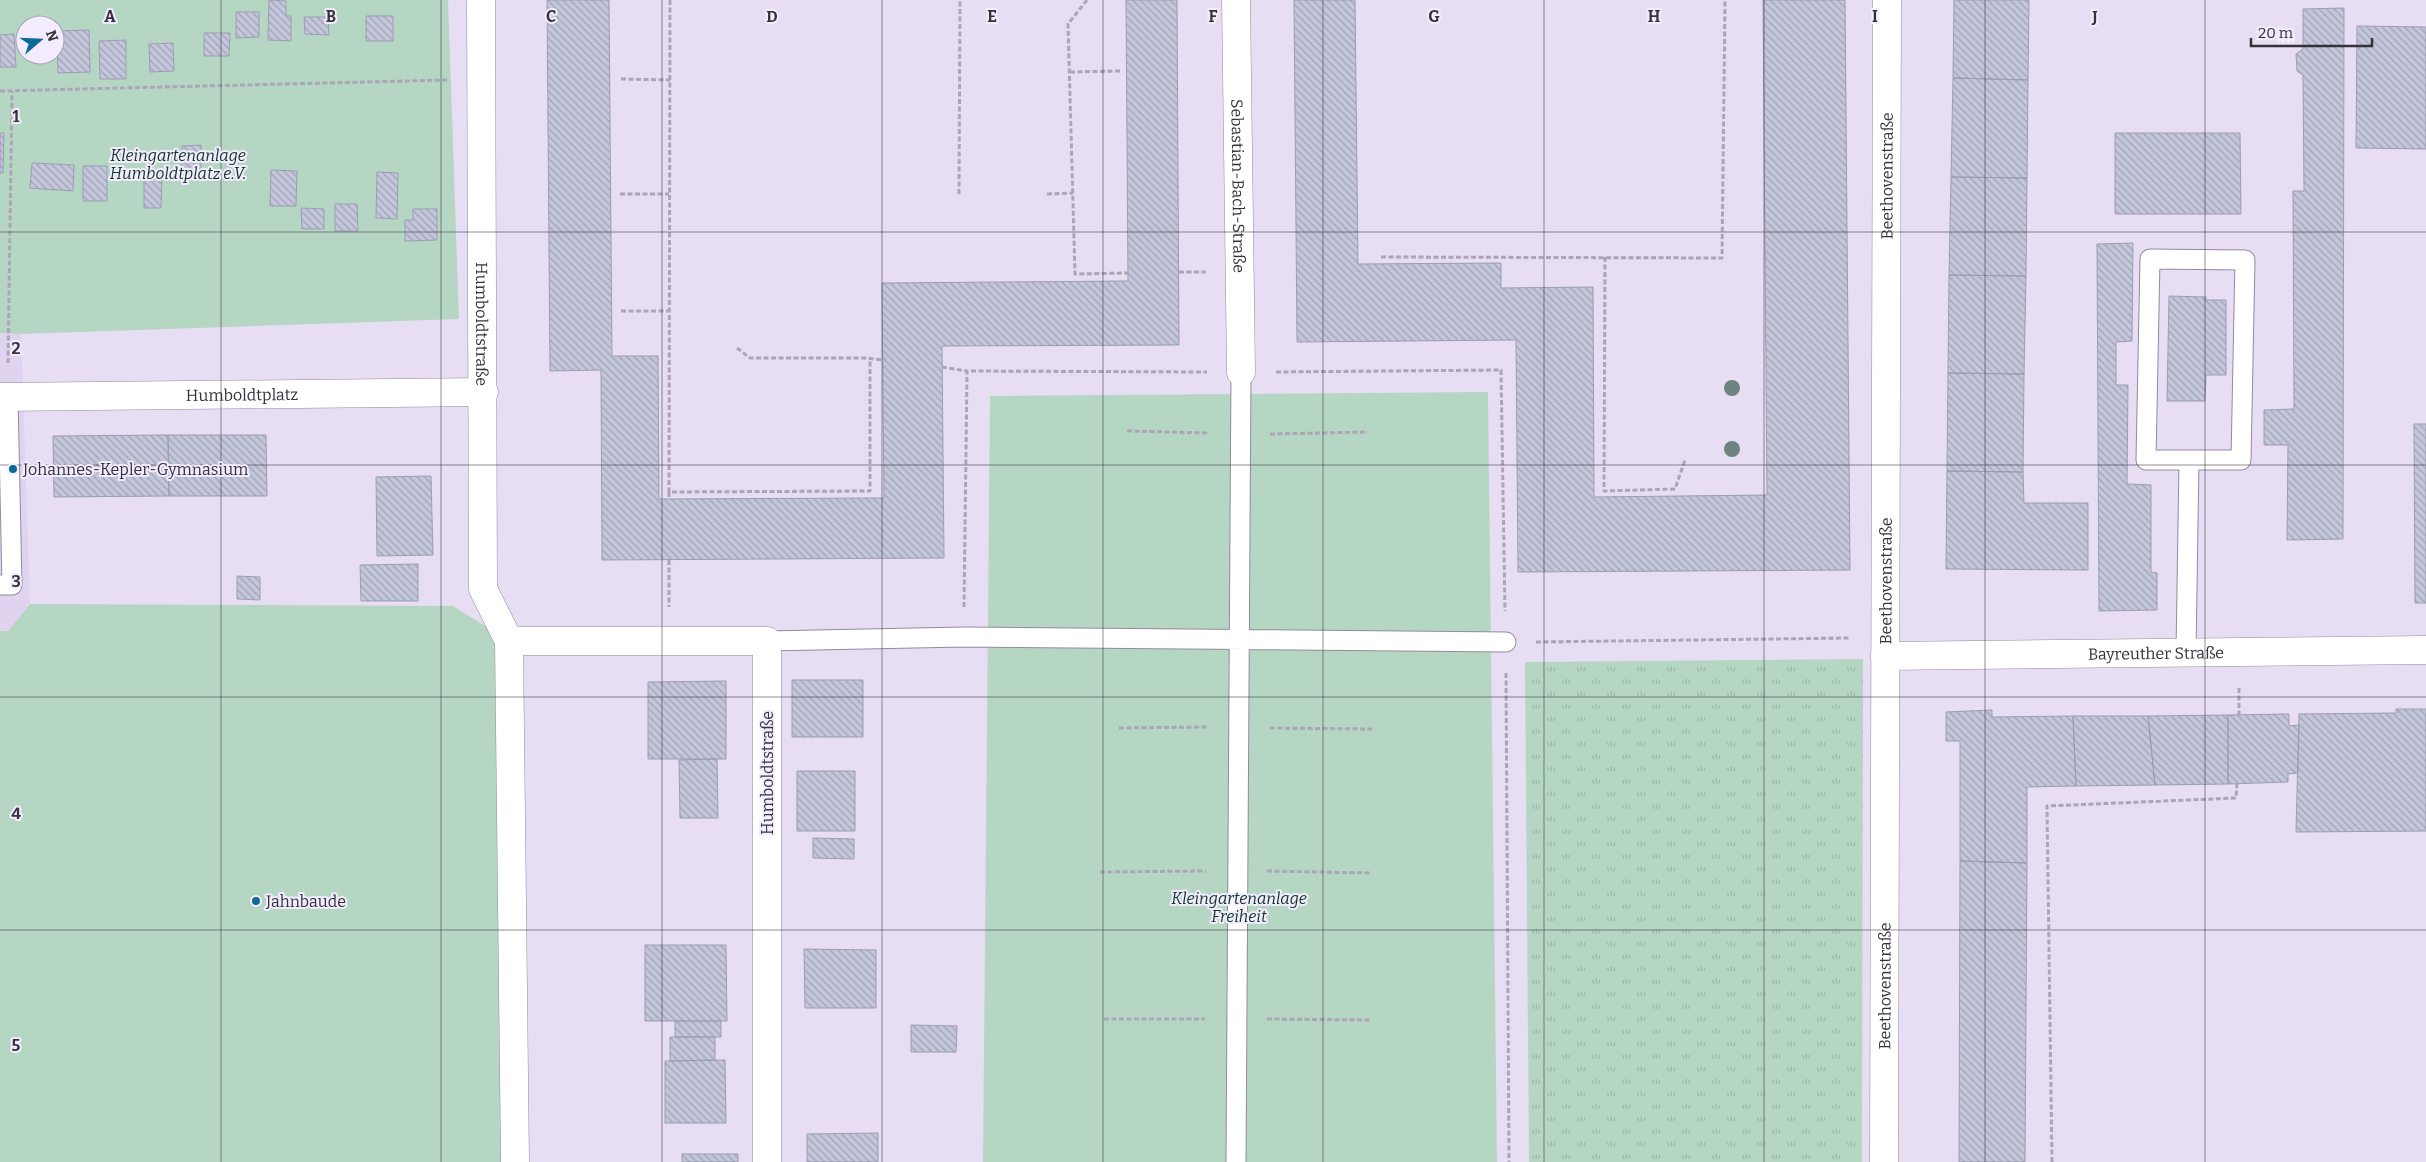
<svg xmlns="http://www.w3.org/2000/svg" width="2426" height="1162" font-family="Bitter,serif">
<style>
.built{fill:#dfd3f0}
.grass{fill:url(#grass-tufts)}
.garden{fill:#b6d6c4;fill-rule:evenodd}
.building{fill:url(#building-back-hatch);stroke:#9b9db2}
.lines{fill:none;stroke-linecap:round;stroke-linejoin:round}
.service-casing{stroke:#938a9f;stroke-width:21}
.minor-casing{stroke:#938a9f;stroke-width:29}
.path{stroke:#aca5b6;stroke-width:3;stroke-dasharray:5 2.5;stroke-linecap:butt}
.service{stroke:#fff;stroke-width:19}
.minor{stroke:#fff;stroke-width:28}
.tree{fill:#6f8282}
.grid{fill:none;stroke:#36323b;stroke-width:1;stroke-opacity:0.55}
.poi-dot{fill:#0c6998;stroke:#f3ecfe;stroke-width:2}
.labels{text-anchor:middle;stroke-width:4;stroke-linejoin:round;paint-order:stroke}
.park-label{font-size:16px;font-style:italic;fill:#0c3724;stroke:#f3ecfe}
.street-label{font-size:16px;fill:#36323b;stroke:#f3ecfe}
.poi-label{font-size:16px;fill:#36323b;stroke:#f3ecfe;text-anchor:start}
.grid-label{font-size:16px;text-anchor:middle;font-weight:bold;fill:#36323b;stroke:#f3ecfe;stroke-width:4;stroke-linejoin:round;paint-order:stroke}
</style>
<defs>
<pattern id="grass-tufts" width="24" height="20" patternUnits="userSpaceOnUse" patternTransform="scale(1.25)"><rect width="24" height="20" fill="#b6d6c4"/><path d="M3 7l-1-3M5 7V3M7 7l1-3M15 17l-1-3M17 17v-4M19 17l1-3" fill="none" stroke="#9db8a9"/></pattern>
<pattern id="building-back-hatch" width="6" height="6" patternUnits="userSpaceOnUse" patternTransform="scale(1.25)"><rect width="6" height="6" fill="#c4c6dc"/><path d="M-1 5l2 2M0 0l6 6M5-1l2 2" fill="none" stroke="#a0a1b4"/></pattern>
</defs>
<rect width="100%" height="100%" fill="#e7def4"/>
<path class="built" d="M0 333 21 334 30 603 8 631H0Z"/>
<path class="grass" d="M1863 659 1862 1162H1529L1525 662Z"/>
<path class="garden" d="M0 0H448L459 319 21 334 0 333ZM25 25H55V55H25Z
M1488 392 1497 1162H983L990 396Z
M30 604 453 606 509 641 513 1162H0V631H8Z"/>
<path class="building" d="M269 0 286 1V16H291V41L268 40Z
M547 0H609L612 356H658L659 499 884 498 882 283 1128 281 1126 0H1177L1179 345 942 346 944 558 602 560 601 370 550 371Z
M1294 0H1355L1358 264 1501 263V288L1593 287 1594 497 1767 495 1763 0H1845L1850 570 1518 572 1516 340 1297 342Z
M1954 0H2029L2028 80 1953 78Z
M2344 8 2343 539 2287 540 2288 445H2264V410L2294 409 2293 191H2304L2303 75 2297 71 2296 54 2303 49V9Z
M236 12H259V37L236 38Z
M366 16H393V41H366Z
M304 17H328L329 35 305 34Z
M2357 26 2426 27V149L2356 148Z
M89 30 90 72 58 73 57 31Z
M204 33H230L229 56H204Z
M14 34 16 67H0V35Z
M126 40V79H100L99 41Z
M173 43 174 71 150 72 149 44Z
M1953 78 2028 80 2027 178 1951 177Z
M0 133H4L3 173H0Z
M2115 133H2240L2241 214H2115Z
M201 145V177H182V146Z
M32 163 74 165 73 191 30 188Z
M83 166H107V201H83Z
M271 170 297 171 296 206H270Z
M377 172 398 173 397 219 376 218Z
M144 174 162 175 161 208H144Z
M1951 177 2027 178 2026 276 1949 275Z
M335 204H357L358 231H335Z
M301 208 324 209V229H302Z
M413 209H437V240L405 241V220H413Z
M2133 243 2132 341 2116 342V385H2128L2127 484 2151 485V572L2157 573V610L2099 611 2097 244Z
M1949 275 2026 276 2024 374 1948 373Z
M2169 296 2206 297V300H2226V375H2206L2205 401H2167Z
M1948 373 2024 374 2023 472 1947 471Z
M2414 424H2426V603H2415Z
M168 435 169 496 54 497 53 436Z
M168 435H266L267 496H169Z
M1947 471 2023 472 2024 503H2088V570L1946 569Z
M431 476 433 555 377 556 376 477Z
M418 564V601H361L360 565Z
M237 576 260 577V600L237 599Z
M792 680H863V737H792Z
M726 681V759H648V682Z
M2396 709H2426V831L2296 832 2299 714 2396 713Z
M1992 710V717L2073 716 2076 786 2027 787V863L1960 861V741H1946V712Z
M2289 714V726L2299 725 2298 773 2288 774V782L2228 784V715Z
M2228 715V784L2155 785 2148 716Z
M2073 716H2148L2155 785 2076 786Z
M717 759 718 818H680L679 760Z
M797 771H855V831H797Z
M813 838 854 839V859L813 858Z
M1960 861 2027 863 2025 1162H1959Z
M645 945H726L727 1021H645Z
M804 949 876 950V1008H805Z
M675 1021H721V1037H675Z
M911 1025 957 1026 956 1052H911Z
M670 1037H715V1060L670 1061Z
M725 1060 726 1123H665V1061Z
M878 1133V1162H807V1134Z
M682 1154H738V1162H682Z"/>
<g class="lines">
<g class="service-casing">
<path id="service" d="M0 585H12L8 397
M767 641 963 637 1506 642
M2186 653 2189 460H2241L2245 260 2150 259 2146 460H2189
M1236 1162 1241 372"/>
</g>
<g class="minor-casing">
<g id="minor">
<path id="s1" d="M481 0 483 589 509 641 515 1162"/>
<path id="s2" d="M1236 0 1241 372"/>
<path id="s3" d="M0 397 484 392"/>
<path d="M509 641H767V1162"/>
<path id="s4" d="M1885 656 2426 650"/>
<path id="s5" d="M1884 1162 1887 0"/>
</g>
</g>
<path class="path" d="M670 0 669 492 870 491V358
M1087 0 1068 24 1075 274 1128 273
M1070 72 1120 71
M621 79 670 80
M0 91 447 80
M620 194H669
M959 194 960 0
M1047 194 1073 193
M1381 257 1722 258 1725 0
M1605 257 1604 491 1675 489 1685 460
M1179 272H1206
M621 311H669
M737 348 750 358H866L883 360
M8 363 12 91
M942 367 967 371
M1276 372 1501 370 1505 611
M1127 431 1209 433
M1270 434 1368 432
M669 492V499
M669 560V607
M964 607 967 371 1207 372
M1536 642 1850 638
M1506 673 1509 1162
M2239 688V715
M1119 728 1209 727
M1270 728 1372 729
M1267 871 1372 873
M1100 872 1206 871
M1104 1019H1205
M1267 1019 1371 1020
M2052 1162 2047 806 2236 798 2237 783"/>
<use href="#service" class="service"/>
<use href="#minor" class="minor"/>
</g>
<g class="tree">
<circle cx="1732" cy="388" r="8"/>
<circle cx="1732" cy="449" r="8"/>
</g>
<path class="grid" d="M221 0V1162M441 0V1162M662 0V1162M882 0V1162M1103 0V1162M1323 0V1162M1544 0V1162M1764 0V1162M1985 0V1162M2205 0V1162M0 232H2426M0 465H2426M0 697H2426M0 930H2426"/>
<g class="poi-dot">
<circle cx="13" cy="469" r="5"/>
<circle cx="256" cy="901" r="5"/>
</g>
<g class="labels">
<g class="park-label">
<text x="178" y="161">Kleingartenanlage<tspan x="178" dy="18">Humboldtplatz e.V.</tspan></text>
<text x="1239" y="904">Kleingartenanlage<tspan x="1239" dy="18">Freiheit</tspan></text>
</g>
<g class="street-label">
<text dy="6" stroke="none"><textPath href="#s5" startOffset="986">Beethovenstraße</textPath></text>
<text dy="6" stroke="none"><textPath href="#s2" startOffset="186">Sebastian-Bach-Straße</textPath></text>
<text dy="6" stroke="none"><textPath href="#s1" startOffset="324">Humboldtstraße</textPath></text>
<text dy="6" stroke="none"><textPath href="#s3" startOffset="242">Humboldtplatz</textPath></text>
<text dy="6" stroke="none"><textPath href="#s5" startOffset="581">Beethovenstraße</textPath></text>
<text dy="6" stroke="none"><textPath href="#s4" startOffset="271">Bayreuther Straße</textPath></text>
<text transform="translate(767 773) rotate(-90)" y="6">Humboldtstraße</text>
<text dy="6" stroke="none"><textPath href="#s5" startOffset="176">Beethovenstraße</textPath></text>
</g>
<g class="poi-label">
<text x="23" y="475">Johannes-Kepler-Gymnasium</text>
<text x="266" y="907">Jahnbaude</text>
</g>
</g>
<g class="grid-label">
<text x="110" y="22">A</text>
<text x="331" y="22">B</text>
<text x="551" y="22">C</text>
<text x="772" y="22">D</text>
<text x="992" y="22">E</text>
<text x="1213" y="22">F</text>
<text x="1434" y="22">G</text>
<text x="1654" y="22">H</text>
<text x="1875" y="22">I</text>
<text x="2095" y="22">J</text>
<text x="16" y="122">1</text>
<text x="16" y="354">2</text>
<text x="16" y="587">3</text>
<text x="16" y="819">4</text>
<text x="16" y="1051">5</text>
</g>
<g transform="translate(40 40) rotate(71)"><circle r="24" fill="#f3ecfe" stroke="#a7a2b0"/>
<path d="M0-4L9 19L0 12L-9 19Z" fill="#0c6998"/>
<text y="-8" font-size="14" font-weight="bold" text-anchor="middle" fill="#36323b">N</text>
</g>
<path d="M2251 38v8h121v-8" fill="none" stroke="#36323b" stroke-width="2.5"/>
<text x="2258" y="38" font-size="15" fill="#36323b" stroke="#f3ecfe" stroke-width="4" paint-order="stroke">20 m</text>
</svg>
